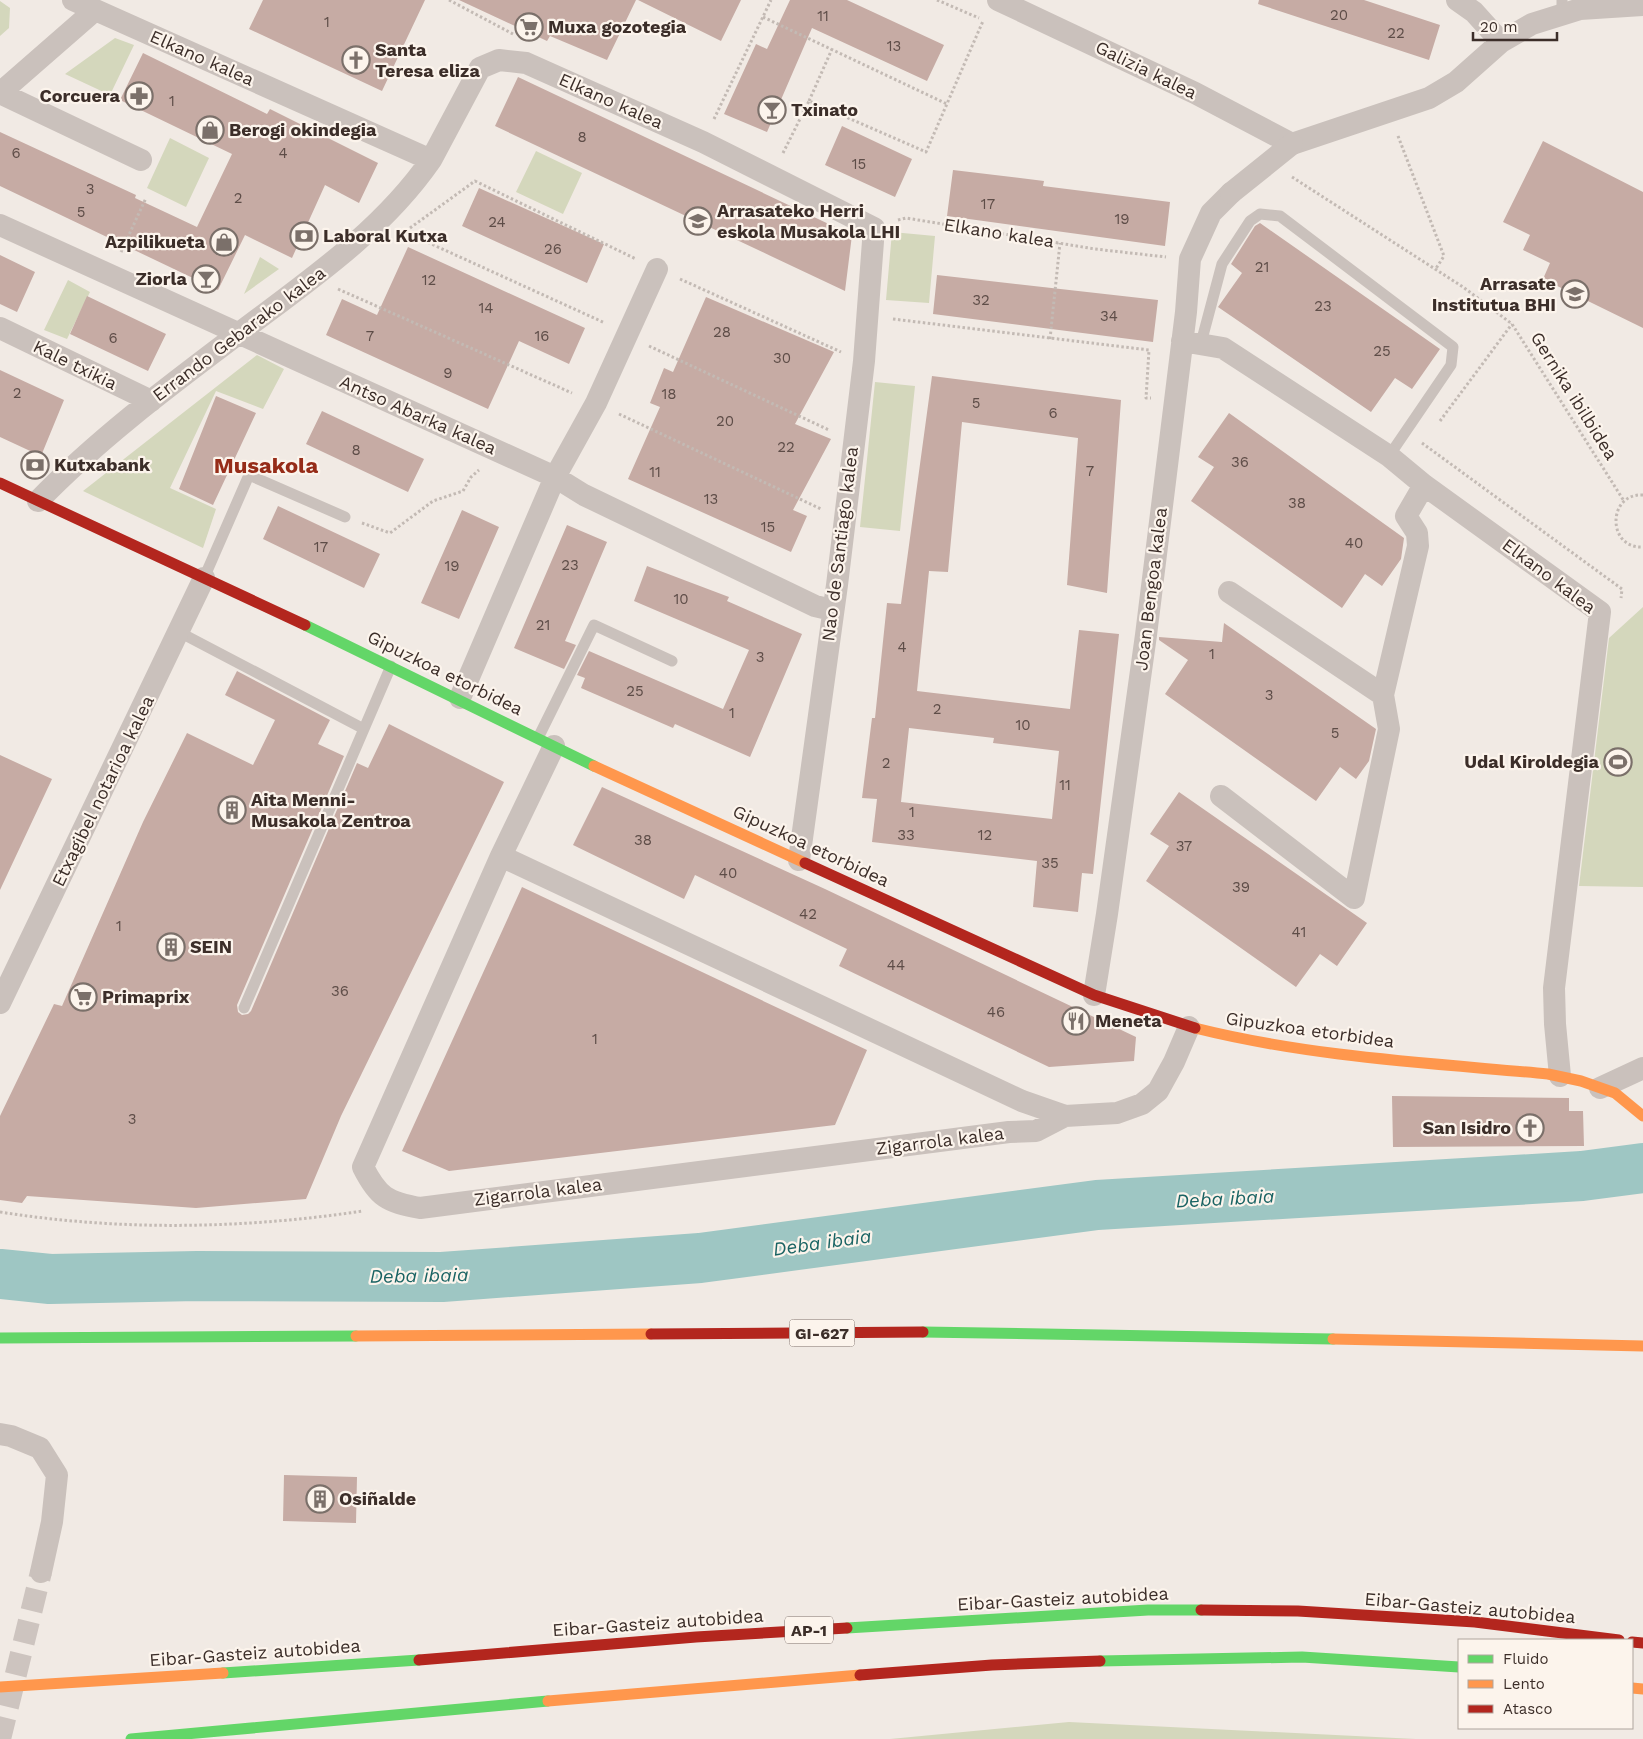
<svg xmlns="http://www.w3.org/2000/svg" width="1643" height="1739" font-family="'Work Sans',sans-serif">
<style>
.green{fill:#d4d7bc}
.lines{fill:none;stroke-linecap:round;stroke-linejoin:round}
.river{stroke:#9ec6c3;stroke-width:50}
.building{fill:#c6aba4;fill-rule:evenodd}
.street-tunnel{stroke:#cdc4bf;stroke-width:22;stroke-dasharray:22 11;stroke-linecap:butt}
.path{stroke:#c3bab4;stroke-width:3;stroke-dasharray:2.5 2.5;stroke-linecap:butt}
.lane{stroke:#cac1bc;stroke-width:11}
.street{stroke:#cac1bc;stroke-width:22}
.fast{stroke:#63d668;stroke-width:11}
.slow{stroke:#ff974d;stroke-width:11}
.jam{stroke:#b3261e;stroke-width:11}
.street-bridge{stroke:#cac1bc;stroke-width:22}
.labels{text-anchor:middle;stroke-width:4.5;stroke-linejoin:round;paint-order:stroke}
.number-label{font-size:15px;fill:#5e4d48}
.shield{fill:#fcf4ec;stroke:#766964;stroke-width:1}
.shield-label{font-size:16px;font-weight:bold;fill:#3c2e29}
.poi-label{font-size:18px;font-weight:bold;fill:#3c2e29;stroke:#fcf4ec;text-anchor:start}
.street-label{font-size:18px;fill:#3c2e29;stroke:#fcf4ec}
.water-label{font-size:19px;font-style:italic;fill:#196363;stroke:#fcf4ec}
.district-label{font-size:22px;font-weight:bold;fill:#962c18;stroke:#fcf4ec}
</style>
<rect width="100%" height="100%" fill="#f1eae4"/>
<path class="green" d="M0 1 10 8 9 28 0 36Z
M115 38 134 45 110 95 65 74Z
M170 138 209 158 186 207 147 188Z
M536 151 582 173 563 214 516 192Z
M892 232 935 236 929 303 886 300Z
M260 257 279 269 244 294Z
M68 280 90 292 67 339 44 330Z
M257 355 284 369 263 409 216 391 170 488 216 509 203 548 83 491Z
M875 382 915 386 900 531 860 527Z
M1643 607V887L1579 886 1609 638Z
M1069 1722 1416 1739H890Z"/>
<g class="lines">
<path class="river" d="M0 1274 50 1279 197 1276 442 1277 700 1258 1097 1205 1582 1176 1643 1168"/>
</g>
<path class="building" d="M263 0H425L382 91 249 29Z
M459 0H636L607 60 550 36 547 41Z
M638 0H741L721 41Z
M790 0H847L944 45 927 81 812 28 767 132 724 114 756 44 767 49Z
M1259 0H1364L1440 25 1429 60 1258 4Z
M143 53 267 114 270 109 378 163 359 203 325 185 292 258 245 235 218 290 0 186V132L136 195 135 198 197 227 232 154 120 100Z
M518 77 852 235 845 291 495 126Z
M842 126 912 159 895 197 825 165Z
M1543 141 1643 192V328L1543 279 1550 263 1523 250 1530 235 1503 222Z
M953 170 1044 181 1043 186 1170 202 1165 246 947 216Z
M479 188 604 244 587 283 462 226Z
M1260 223 1440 349 1412 389 1395 378 1371 412 1218 307 1242 273 1231 264 1255 226Z
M408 247 585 328 569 364 519 341 488 409 326 335 342 299 377 315Z
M0 255 35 272 17 312 0 304Z
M937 275 1158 300 1153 342 933 314Z
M87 296 166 334 148 371 70 334Z
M706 297 834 352 795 424 831 439 793 510 807 516 791 552 628 479 660 407 650 403 664 368 673 372Z
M0 370 64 400 41 456 0 437Z
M932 376 1121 400 1107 593 1067 585 1078 438 962 422 948 572 929 571 917 691 1070 709 1079 630 1119 634 1093 874 1082 873 1078 912 1033 907 1037 861 872 842 877 799 862 798 872 718H875L887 603 901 604ZM909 728 994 738 993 743 1059 751 1052 819 901 802Z
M216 396 256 413 213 505 179 489Z
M322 411 424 459 408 492 306 444Z
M1229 413 1404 538 1401 559 1382 586 1365 574 1342 608 1191 501 1214 467 1198 457Z
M278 506 380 554 364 588 263 539Z
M462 510 499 527 459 619 421 603Z
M567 525 607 542 565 641 576 645 564 669 514 648Z
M647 566 729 597 727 601 802 634 750 757 675 724 673 728 581 688 585 678 577 675 589 651 723 709 749 650 634 601Z
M1224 623 1376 729 1369 761 1356 779 1340 767 1316 801 1165 694 1188 660 1159 640V637L1222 642Z
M237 671 330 720 318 744 344 756 237 1005 238 1012 242 1015 248 1014 251 1011 357 763 368 768 389 724 504 782 341 1116 306 1199 196 1208 27 1196 22 1203 0 1200V1116L54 1004 62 1006 143 822 187 733 253 765 275 720 225 695Z
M0 755 52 779 0 890Z
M602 787 825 889 1136 1037 1134 1061 1049 1067 839 966 847 949 695 875 684 899 573 845Z
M1179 792 1367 923 1337 966 1320 954 1296 987 1146 881 1169 846 1150 834Z
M522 887 867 1050 835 1125 449 1171 402 1151Z
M1392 1096 1569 1098V1111H1583L1584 1146 1393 1147Z
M284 1475 357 1477 356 1523 283 1521Z"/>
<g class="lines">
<path class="street-tunnel" d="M0 1739 41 1572"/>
<path class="path" d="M449 0 513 34
M937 0 979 18
M763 17 947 104
M809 101 832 49
M714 119 771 0
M1398 136 1444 256 1435 270
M783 153 809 101 926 152 983 21
M1292 177 1463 287 1512 324 1624 501
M898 220 906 218 1095 249 1166 257
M410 228 475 181 636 259
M405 232 605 323
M121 252 146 198
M680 279 841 352
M338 289 572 393
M893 319 1149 350 1146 398H1151
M1050 339 1060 243
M649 346 829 430
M619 414 821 509
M1440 421 1512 324
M1422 443 1622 589 1621 598
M1643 495C1607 493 1607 549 1643 547
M362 523 390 533 433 501 463 491 471 477 479 470
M0 1212C120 1231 242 1229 363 1211"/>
<path class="lane" d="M1562 0V13
M1201 343 1222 264 1250 221 1260 214 1280 216 1453 347 1451 365 1389 456
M204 578 249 475 345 517
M179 632 364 729
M538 738 594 625 672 661
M244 1008 391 666"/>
<path class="street" d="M73 0 431 160 480 68 499 60 526 63 703 142 874 228 864 361 837 585 799 860
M998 0 1195 93 1292 144 1429 98 1456 82 1501 42 1532 24 1580 9 1643 5
M1457 0 1474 12 1501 42
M0 93 141 160
M0 93 94 11
M0 225 555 477 584 495 815 606 832 610
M0 328 151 401
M1182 341 1223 348 1389 456 1424 485 1600 612 1554 988 1555 1024 1560 1076
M38 501C98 439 169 386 238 334 308 281 381 232 431 160
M1229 592 1383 695
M460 698 555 477 596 403 657 269
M554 746 501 856 363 1167C378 1197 387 1202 420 1208L1009 1132 1036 1131 1065 1116 1117 1113 1142 1104 1158 1091 1174 1062 1189 1027
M1221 796 1354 898 1389 729 1383 695 1418 546 1417 533 1406 516 1424 485
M501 856 1022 1101 1065 1116
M1094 995 1107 914 1146 635 1186 312 1190 259 1211 213 1231 193
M0 1003 204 578
M1600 1088 1643 1068
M0 1434 11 1436 40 1448 57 1475 52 1522 41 1572"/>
<path class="fast" d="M305 625 594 766
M923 1332 1333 1339
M0 1338 356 1336
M847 1628 1148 1610H1201
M1100 1661 1302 1657 1459 1667
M223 1673 419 1660
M131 1739 548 1701"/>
<path class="slow" d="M594 766 805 863
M1195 1028C1311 1057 1430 1063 1548 1074L1581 1081 1615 1093 1643 1116
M356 1336 651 1334
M1333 1339 1643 1346
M0 1687 223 1673
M1632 1688 1643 1689
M548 1701 860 1675"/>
<path class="jam" d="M0 483 305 625
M805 863 1094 995 1195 1028
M651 1334 923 1332
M1201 1610 1298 1611 1475 1622 1619 1640
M1632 1642 1643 1643
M419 1660 696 1637 847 1628
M860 1675 992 1665 1100 1661"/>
<path class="street-bridge" d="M1231 193 1292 144"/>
</g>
<defs>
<g id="supermarket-ring" transform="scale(1.4375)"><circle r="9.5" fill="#fcf4ec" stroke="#7b706a" stroke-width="1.5"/><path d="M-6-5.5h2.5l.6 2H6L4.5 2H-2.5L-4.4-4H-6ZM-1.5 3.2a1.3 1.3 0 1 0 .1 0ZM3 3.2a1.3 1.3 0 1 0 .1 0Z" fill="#7b706a"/></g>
<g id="church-ring" transform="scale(1.4375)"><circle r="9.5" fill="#fcf4ec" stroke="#7b706a" stroke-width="1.5"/><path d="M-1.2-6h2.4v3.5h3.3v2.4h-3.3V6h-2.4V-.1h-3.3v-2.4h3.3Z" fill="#7b706a"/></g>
<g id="pharmacy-ring" transform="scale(1.4375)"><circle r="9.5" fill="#fcf4ec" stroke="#7b706a" stroke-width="1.5"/><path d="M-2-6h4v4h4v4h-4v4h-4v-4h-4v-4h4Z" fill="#7b706a"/></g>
<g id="bar-ring" transform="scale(1.4375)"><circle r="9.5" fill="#fcf4ec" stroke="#7b706a" stroke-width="1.5"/><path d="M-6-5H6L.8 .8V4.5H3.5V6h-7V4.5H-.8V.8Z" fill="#7b706a"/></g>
<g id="shop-ring" transform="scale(1.4375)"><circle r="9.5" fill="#fcf4ec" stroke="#7b706a" stroke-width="1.5"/><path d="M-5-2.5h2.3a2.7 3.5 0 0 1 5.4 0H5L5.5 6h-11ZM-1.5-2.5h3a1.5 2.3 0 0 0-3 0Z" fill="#7b706a"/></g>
<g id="school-ring" transform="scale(1.4375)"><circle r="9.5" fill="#fcf4ec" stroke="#7b706a" stroke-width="1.5"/><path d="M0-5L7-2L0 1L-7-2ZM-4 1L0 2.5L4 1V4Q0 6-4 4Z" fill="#7b706a"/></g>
<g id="bank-ring" transform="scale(1.4375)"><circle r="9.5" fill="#fcf4ec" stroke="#7b706a" stroke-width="1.5"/><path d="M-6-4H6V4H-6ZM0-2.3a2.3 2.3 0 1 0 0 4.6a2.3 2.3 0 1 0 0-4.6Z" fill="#7b706a"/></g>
<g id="stadium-ring" transform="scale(1.4375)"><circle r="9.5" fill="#fcf4ec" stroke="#7b706a" stroke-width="1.5"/><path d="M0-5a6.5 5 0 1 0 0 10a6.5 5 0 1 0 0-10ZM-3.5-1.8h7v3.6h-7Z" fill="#7b706a"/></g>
<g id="building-ring" transform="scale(1.4375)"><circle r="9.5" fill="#fcf4ec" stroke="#7b706a" stroke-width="1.5"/><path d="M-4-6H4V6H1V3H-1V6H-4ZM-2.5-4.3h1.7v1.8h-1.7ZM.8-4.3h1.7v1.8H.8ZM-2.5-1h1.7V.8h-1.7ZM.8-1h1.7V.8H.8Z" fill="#7b706a"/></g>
<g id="restaurant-ring" transform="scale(1.4375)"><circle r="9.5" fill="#fcf4ec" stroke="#7b706a" stroke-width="1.5"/><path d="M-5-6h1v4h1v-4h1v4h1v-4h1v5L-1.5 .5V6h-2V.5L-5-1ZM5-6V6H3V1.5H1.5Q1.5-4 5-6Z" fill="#7b706a"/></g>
</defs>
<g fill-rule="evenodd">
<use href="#supermarket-ring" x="529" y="27"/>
<use href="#church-ring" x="356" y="60"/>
<use href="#pharmacy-ring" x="139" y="96"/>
<use href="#bar-ring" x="772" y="110"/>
<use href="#shop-ring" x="210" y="130"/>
<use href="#school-ring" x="698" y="221"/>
<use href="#bank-ring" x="304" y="236"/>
<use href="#shop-ring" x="224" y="242"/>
<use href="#bar-ring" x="206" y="279"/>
<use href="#school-ring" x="1575" y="294"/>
<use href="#bank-ring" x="35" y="465"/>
<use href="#stadium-ring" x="1618" y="762"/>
<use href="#building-ring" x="232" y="810"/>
<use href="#building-ring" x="171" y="947"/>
<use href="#supermarket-ring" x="83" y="997"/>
<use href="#restaurant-ring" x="1076" y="1021"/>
<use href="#church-ring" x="1530" y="1128"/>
<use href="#building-ring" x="320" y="1499"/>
</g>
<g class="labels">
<g class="number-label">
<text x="1339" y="20">20</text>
<text x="823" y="21">11</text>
<text x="327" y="27">1</text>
<text x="1396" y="38">22</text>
<text x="894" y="51">13</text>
<text x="172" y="106">1</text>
<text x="582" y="142">8</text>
<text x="16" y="158">6</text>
<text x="283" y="158">4</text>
<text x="859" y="169">15</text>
<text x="90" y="194">3</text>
<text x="238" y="203">2</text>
<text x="988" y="209">17</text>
<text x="81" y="217">5</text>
<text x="1122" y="224">19</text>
<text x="497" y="227">24</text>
<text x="553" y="254">26</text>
<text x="1262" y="272">21</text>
<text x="429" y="285">12</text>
<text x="981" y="305">32</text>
<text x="1323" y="311">23</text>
<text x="486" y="313">14</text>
<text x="1109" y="321">34</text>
<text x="722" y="337">28</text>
<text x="370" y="341">7</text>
<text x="542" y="341">16</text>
<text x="113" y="343">6</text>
<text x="1382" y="356">25</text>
<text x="782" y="363">30</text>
<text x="448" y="378">9</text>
<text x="17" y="398">2</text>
<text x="669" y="399">18</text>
<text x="976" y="408">5</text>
<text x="1053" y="418">6</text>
<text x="725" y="426">20</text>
<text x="786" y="452">22</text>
<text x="356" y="455">8</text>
<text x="1240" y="467">36</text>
<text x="1090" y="476">7</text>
<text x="655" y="477">11</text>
<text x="711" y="504">13</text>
<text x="1297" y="508">38</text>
<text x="768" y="532">15</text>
<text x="1354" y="548">40</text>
<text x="321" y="552">17</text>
<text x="570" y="570">23</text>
<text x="452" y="571">19</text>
<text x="681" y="604">10</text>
<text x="543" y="630">21</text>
<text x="902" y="652">4</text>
<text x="1212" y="659">1</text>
<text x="760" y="662">3</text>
<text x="635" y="696">25</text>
<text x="1269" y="700">3</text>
<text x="937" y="714">2</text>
<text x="732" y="718">1</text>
<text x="1023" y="730">10</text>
<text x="1335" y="738">5</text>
<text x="886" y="768">2</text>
<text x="1065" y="790">11</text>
<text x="912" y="817">1</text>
<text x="906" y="840">33</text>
<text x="985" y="840">12</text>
<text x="643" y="845">38</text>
<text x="1184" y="851">37</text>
<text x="1050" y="868">35</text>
<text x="728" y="878">40</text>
<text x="1241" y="892">39</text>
<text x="808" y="919">42</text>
<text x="119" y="931">1</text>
<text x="1299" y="937">41</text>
<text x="896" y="970">44</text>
<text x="340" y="996">36</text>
<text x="996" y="1017">46</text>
<text x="595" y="1044">1</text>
<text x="132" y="1124">3</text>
</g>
<g class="shield">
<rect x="789.5" y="1319.5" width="65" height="27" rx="4"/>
<rect x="785" y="1616.5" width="48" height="27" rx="4"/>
</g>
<g class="shield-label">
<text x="822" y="1339">GI-627</text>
<text x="809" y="1636">AP-1</text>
</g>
<g class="poi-label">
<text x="548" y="33">Muxa gozotegia</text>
<text x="375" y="56">Santa<tspan x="375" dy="21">Teresa eliza</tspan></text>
<text x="120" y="102" text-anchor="end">Corcuera</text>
<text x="791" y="116">Txinato</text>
<text x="229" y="136">Berogi okindegia</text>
<text x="717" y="217">Arrasateko Herri<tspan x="717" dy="21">eskola Musakola LHI</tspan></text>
<text x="323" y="242">Laboral Kutxa</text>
<text x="205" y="248" text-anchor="end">Azpilikueta</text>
<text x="187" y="285" text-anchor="end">Ziorla</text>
<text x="1556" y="290" text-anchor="end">Arrasate<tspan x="1556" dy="21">Institutua BHI</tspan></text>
<text x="54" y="471">Kutxabank</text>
<text x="1599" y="768" text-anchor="end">Udal Kiroldegia</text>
<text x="251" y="806">Aita Menni-<tspan x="251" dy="21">Musakola Zentroa</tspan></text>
<text x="190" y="953">SEIN</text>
<text x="102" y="1003">Primaprix</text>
<text x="1095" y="1027">Meneta</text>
<text x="1511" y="1134" text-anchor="end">San Isidro</text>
<text x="339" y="1505">Osiñalde</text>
</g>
<g class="street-label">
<text transform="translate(202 58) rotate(24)" y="6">Elkano kalea</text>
<text transform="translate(1146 70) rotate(26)" y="6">Galizia kalea</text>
<text transform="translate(611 101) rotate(24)" y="6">Elkano kalea</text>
<text transform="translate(999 233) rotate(9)" y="6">Elkano kalea</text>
<text transform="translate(239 334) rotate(-37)" y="6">Errando Gebarako kalea</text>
<text transform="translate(75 365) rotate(26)" y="6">Kale txikia</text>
<text transform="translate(1574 396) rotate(58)" y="6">Gernika ibilbidea</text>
<text transform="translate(418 415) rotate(24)" y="6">Antso Abarka kalea</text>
<text transform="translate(840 544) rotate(-83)" y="6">Nao de Santiago kalea</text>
<text transform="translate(1549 576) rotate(37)" y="6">Elkano kalea</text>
<text transform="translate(1151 589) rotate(-83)" y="6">Joan Bengoa kalea</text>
<text transform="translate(445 673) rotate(26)" y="6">Gipuzkoa etorbidea</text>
<text transform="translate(103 791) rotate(-64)" y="6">Etxagibel notarioa kalea</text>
<text transform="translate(811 846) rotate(25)" y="6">Gipuzkoa etorbidea</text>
<text transform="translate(1310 1030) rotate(8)" y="6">Gipuzkoa etorbidea</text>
<text transform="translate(940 1141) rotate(-7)" y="6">Zigarrola kalea</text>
<text transform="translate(538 1192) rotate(-7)" y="6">Zigarrola kalea</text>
<text transform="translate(1063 1599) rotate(-3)" y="6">Eibar-Gasteiz autobidea</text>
<text transform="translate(1470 1608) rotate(5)" y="6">Eibar-Gasteiz autobidea</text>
<text transform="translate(658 1623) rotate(-4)" y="6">Eibar-Gasteiz autobidea</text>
<text transform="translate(255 1653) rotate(-4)" y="6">Eibar-Gasteiz autobidea</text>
</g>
<g class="water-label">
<text transform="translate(1225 1198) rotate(-3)" y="7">Deba ibaia</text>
<text transform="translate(822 1242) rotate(-8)" y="7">Deba ibaia</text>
<text transform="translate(419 1275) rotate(-1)" y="7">Deba ibaia</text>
</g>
<g class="district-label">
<text x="266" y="473">Musakola</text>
</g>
</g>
<rect x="1458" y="1639" width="175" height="90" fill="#fcf4ec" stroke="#afa59e"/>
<rect x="1468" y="1655" width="25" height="8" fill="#63d668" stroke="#afa59e"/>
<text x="1503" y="1664" font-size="15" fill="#3c2e29">Fluido</text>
<rect x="1468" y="1680" width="25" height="8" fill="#ff974d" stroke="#afa59e"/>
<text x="1503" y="1689" font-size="15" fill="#3c2e29">Lento</text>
<rect x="1468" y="1705" width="25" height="8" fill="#b3261e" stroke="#afa59e"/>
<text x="1503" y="1714" font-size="15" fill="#3c2e29">Atasco</text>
<path d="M1473 32v8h84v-8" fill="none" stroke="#3c2e29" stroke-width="2.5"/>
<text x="1480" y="32" font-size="15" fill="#3c2e29" stroke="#fcf4ec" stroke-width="4" paint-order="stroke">20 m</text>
</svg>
